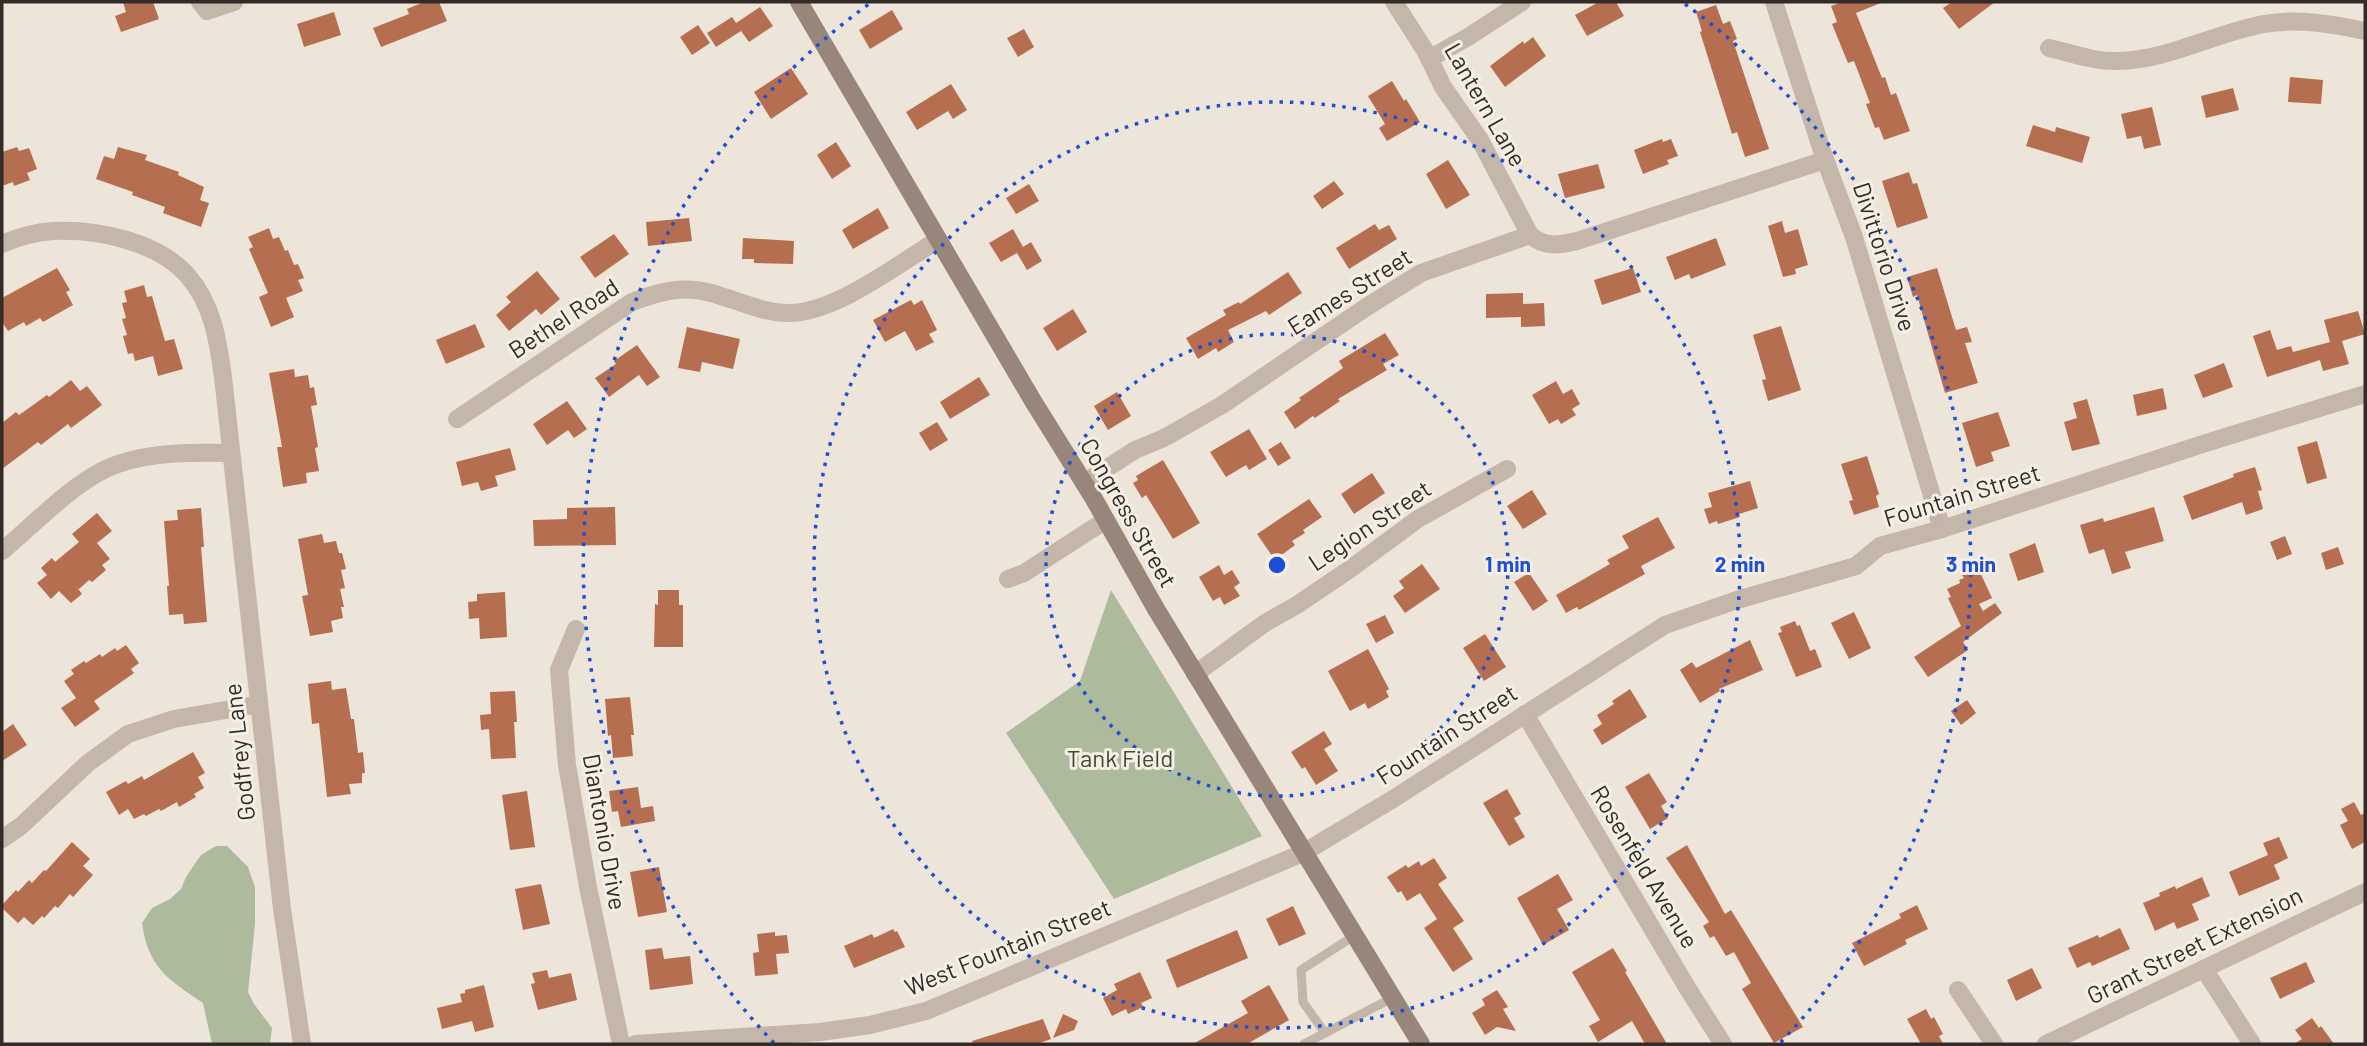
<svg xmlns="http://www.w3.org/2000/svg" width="2367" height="1046" font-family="Barlow,sans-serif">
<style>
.green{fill:#aeba9c}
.building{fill:#b66e50}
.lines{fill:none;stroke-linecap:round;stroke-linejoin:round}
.service{stroke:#c4b6a8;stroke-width:9}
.minor{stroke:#c4b6a8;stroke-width:18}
.tertiary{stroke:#c4b6a8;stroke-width:18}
.secondary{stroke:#978679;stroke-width:18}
.ring{fill:none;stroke:#1d4ed8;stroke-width:3.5;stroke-dasharray:3.5 7}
.labels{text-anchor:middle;stroke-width:6;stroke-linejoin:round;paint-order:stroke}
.street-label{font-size:24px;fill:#322b27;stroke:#f6efe5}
.park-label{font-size:24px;fill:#3f4c2e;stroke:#f6efe5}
.centre{fill:#1d4ed8;stroke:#f6efe5;stroke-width:3.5}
.ring-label{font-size:21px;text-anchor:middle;font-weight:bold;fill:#1d4ed8;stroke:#f6efe5;stroke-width:6;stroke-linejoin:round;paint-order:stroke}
</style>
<rect width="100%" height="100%" fill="#ede5da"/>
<path class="green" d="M1111 590 1262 836 1114 899 1006 733 1080 681Z
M216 846H227L248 867 255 887V924L248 992 254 1004 272 1028 270 1044H212L203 1003C169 980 148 968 142 923L152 908 170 899 181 889 186 877 201 855Z"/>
<path class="building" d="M123 2H153L159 19 121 32 115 16 126 12Z
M424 2H439L447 21 381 47 373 28 409 14 407 9Z
M1599 2H1616L1624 16 1587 36 1575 15Z
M1842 2H1883L1856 13 1882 78 1885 77 1891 95 1896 93 1910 131 1884 140 1879 127 1875 128 1866 104 1870 103 1854 61 1848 63 1832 24 1837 22 1831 6Z
M1952 2H1995L1959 29 1943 8Z
M1716 5 1723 24 1730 21 1737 39 1733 41 1769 149 1745 157 1737 132 1732 134 1700 32 1702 31 1696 12Z
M760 7 773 26 749 42 741 31 716 47 707 33 732 17 736 23Z
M892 10 903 29 870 49 859 30Z
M334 12 341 35 304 47 297 24Z
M698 25 710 43 692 55 680 37Z
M1024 29 1034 47 1018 57 1007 38Z
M1533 37 1546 56 1505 87 1490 66 1523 41 1524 44Z
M791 68 808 94 771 119 754 92Z
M2290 77 2323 80 2321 104 2288 102Z
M1392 81 1404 101 1406 99 1420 122 1387 141 1379 128 1385 124 1368 96Z
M951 84 967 110 953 119 948 111 917 130 906 112Z
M2233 88 2239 110 2206 118 2201 96Z
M2152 107 2161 145 2144 149 2141 136 2127 139 2121 114Z
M2033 125 2055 132 2056 127 2090 137 2082 163 2026 146Z
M1662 139 1663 142 1671 139 1678 156 1667 160 1669 164 1643 174 1634 150Z
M836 142 851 166 832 179 817 155Z
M17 147 19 151 29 148 37 169 27 173 30 180 14 186 13 182 2 186V152Z
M118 147 147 155 145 160 179 172 178 175 204 187 200 200 209 203 201 227 163 213 165 207 132 195 133 192 96 179 104 156 114 159Z
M1448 160 1470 195 1446 209 1426 174Z
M1598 164 1605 188 1565 198 1558 174Z
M1909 172 1913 184 1917 183 1928 218 1897 228 1882 181Z
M1334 181 1344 194 1322 209 1313 196Z
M1029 184 1039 201 1016 214 1006 198Z
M878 208 889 228 853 249 842 230Z
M689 218 692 241 648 246 646 222Z
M1782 221 1785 233 1798 229 1808 265 1795 269 1796 274 1783 277 1768 226Z
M1375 224 1379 230 1389 225 1397 239 1349 269 1336 248Z
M269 228 273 239 279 237 285 251 288 250 294 265 298 264 304 278 298 280 303 291 286 298 294 317 271 327 259 297 268 293 249 249 253 247 248 237Z
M1013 229 1023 247 1031 242 1042 261 1027 270 1017 253 1001 262 989 243Z
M614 234 629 254 595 278 580 257Z
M743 238 794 241 793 264 754 263V259H742Z
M1716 238 1726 265 1691 279 1689 274 1675 280 1666 257Z
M57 268 70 290 66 292 73 305 43 322 40 318 26 326 24 322 8 331 2 322V298Z
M1633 268 1641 292 1602 305 1594 280Z
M1937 268 1956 330 1967 327 1972 342 1965 343 1978 383 1945 393 1917 295 1913 297 1907 277Z
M537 271 560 299 541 315 536 309 509 331 496 315 511 302 506 297Z
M1288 272 1302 293 1269 315 1266 311 1228 330 1234 342 1218 352 1216 348 1198 359 1186 338 1226 315 1223 310 1239 302 1240 304Z
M144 285 147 297 152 296 165 341 174 339 183 369 158 376 153 356 135 361 133 353 128 354 123 336 127 335 122 319 126 318 122 303 127 302 124 291Z
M1523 293V304L1544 303 1545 326 1521 327V317L1486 318V294Z
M911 300 914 305 922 300 937 330 929 334 934 342 916 351 905 331 885 342 873 320Z
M1073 309 1087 332 1057 351 1043 328Z
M2358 311 2365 334 2342 341 2349 364 2323 371 2320 360 2267 377 2253 336 2270 330 2277 350 2291 346 2293 352 2330 342 2324 320Z
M475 324 485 347 446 364 436 340Z
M1781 326 1801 390 1768 401 1762 380 1766 379 1753 335Z
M687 327 740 339 733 369 702 362 700 372 678 368Z
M1385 333 1399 355 1383 364 1387 370 1338 399 1340 401 1315 418 1313 416 1295 429 1284 412 1301 400 1299 398 1343 368 1339 361Z
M637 345 660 377 647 386 639 375 609 397 595 378 616 364 614 361Z
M2224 363 2233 387 2203 398 2194 375Z
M294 369 295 377 308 375 310 388 314 387 317 405 311 406 318 447 315 448 319 471 306 473 307 483 283 487 277 447H282L269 373Z
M979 377 990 395 950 419 940 402Z
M71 380 80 391 87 386 102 405 71 428 68 424 41 445 38 442 2 469V423L16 412 19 415 47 395 49 397Z
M1556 381 1563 394 1572 389 1580 404 1572 409 1576 415 1561 424 1558 419 1549 424 1532 395Z
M2163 388 2167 409 2137 416 2133 395Z
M1117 392 1131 416 1108 430 1094 406Z
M2087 399 2100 444 2072 451 2064 422 2077 418 2073 403Z
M567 401 587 429 574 438 568 430 547 445 533 424Z
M1998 412 2010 446 1991 452 1994 461 1976 467 1962 423Z
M937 422 948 440 930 451 919 433Z
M1249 429 1267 459 1249 470 1246 465 1226 477 1210 452Z
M2317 441 2327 478 2307 484 2297 447Z
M1281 442 1291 458 1278 466 1268 450Z
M510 448 516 470 495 476 498 486 481 491 478 482 462 486 456 462Z
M1867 456 1879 494 1876 496 1879 507 1854 515 1849 501 1853 500 1841 464Z
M1163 460 1200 523 1173 539 1146 495 1142 498 1133 483 1138 480 1136 476Z
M2255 467 2262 490 2258 491 2263 509 2246 515 2242 502 2192 520 2183 496 2234 477 2233 474Z
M1372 473 1385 493 1354 514 1341 494Z
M1750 481 1758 508 1739 514 1740 517 1718 524 1717 521 1709 524 1704 509 1712 507 1708 493Z
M1532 490 1547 514 1523 529 1507 506Z
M1309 499 1322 517 1303 530 1305 533 1292 541 1295 545 1275 560 1257 534Z
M615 507 616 545 534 546 533 520 567 519V508Z
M2154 507 2164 541 2125 552 2131 568 2112 574 2104 549 2089 554 2080 525 2103 518 2104 522Z
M201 508 204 547H201L207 622 184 624 183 614 169 615 167 586H169L164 521 178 520 177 510Z
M97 513 112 531 97 543 110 559 102 565 106 570 92 582 89 580 79 589 76 586 82 594 71 603 59 591 51 599 37 583 47 575 41 568 52 558 55 562 79 542 72 534Z
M1658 517 1675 548 1641 566 1645 574 1579 610 1577 607 1566 613 1556 595 1610 564 1607 560 1629 548 1622 536Z
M322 534 324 543 336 541 339 553H342L346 569 341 570 345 588 340 589 344 607H341L343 618 331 621 333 632 310 636 302 596 308 595 298 539Z
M2285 536 2292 554 2277 560 2270 542Z
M2035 543 2044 572 2018 581 2009 554Z
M2338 547 2344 564 2326 570 2321 553Z
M1422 564 1440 589 1405 613 1393 596 1404 588 1399 581Z
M1219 565 1224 575 1232 570 1240 583 1234 587 1240 596 1224 605 1220 597 1213 601 1199 577Z
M1978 568 1992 598 1979 604 1983 611 1995 603 2002 613 1963 642 1968 650 1928 677 1914 657 1961 626 1948 598 1951 597 1947 589 1960 583 1959 580 1964 578 1962 575Z
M1529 573 1548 601 1533 611 1514 582Z
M658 590H679V605H683V647H654L655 604 658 605Z
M505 592 507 637 480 639 479 618 469 619 468 602 477 601V594Z
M1854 612 1871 648 1849 659 1831 623Z
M1385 615 1394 633 1376 643 1366 624Z
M1795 621 1797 626 1800 625 1810 651 1815 649 1822 667 1796 677 1778 633 1782 632 1780 627Z
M1485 634 1506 667 1484 681 1463 648Z
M1750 640 1763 670 1719 689 1720 691 1700 703 1680 670 1692 662 1696 668Z
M126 645 139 663 131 669 134 673 94 701 100 709 75 727 61 708 76 698 64 681 74 674 71 670 84 661 86 663 100 654 102 657 115 648 117 651Z
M1368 649 1389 689 1386 691 1389 697 1368 709 1365 703 1350 711 1328 671Z
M331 681 332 690 346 688 351 719H354L358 753 363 752 365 773H362V783L349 784 351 794 327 797 319 723 312 724 308 684Z
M1630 689 1647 717 1602 745 1593 730 1602 724 1597 715 1614 704 1612 701Z
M515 691 517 722H514L516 758 491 759 489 729 481 730 480 715 491 714 490 692Z
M630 697 634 735H631L633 756 613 758 611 735 608 736 605 699Z
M1967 700 1976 713 1961 725 1951 711Z
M13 724 27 745 2 761V732Z
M1324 731 1332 744 1324 749 1338 771 1316 785 1305 767 1302 769 1291 752Z
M193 752 205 773 198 777 204 788 194 794 196 797 179 807 177 802 161 811 159 809 146 816 144 814 134 819 128 809 119 815 106 792 126 781 128 784 142 776 144 780Z
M1649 773 1667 802 1661 806 1668 818 1650 829 1625 787Z
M638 787 641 808 653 806 655 821 621 827 618 811 612 812 609 791Z
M1507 789 1521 814 1514 818 1525 837 1509 846 1483 803Z
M527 791 535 847 510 850 502 795Z
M2354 802 2361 815 2365 813V842L2352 849 2340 825 2348 821 2341 809Z
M2279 837 2288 858 2274 865 2280 879 2239 896 2229 872 2268 855 2263 843Z
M72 842 90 859 83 866 93 875 73 897 70 894 58 908 55 906 44 918 42 916 33 925 24 917 18 923 2 908V905L16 890 18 892 29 880 32 883 44 870 46 871Z
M1687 845 1725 914 1731 910 1803 1027 1774 1043 1742 989 1751 983 1734 952 1726 956 1714 936 1710 938 1703 926 1709 922 1666 858Z
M1434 858 1447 878 1438 884 1464 921 1453 928 1473 959 1453 972 1424 928 1437 919 1420 893 1407 901 1401 891 1398 893 1387 877 1406 865 1408 868 1419 861 1421 866Z
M659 867 667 912 638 917 630 872Z
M1558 874 1573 900 1557 909 1569 930 1543 945 1517 898Z
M2202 877 2210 896 2192 904 2199 920 2177 929 2174 922 2155 931 2143 903 2160 896 2159 893 2175 886 2176 889Z
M541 884 550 924 523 930 515 889Z
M1917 905 1928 929 1905 940 1907 944 1864 966 1852 943 1901 918 1899 914Z
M1293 906 1306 934 1279 946 1266 919Z
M2120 928 2130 949 2092 966 2090 962 2077 968 2068 948 2098 935 2099 938Z
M893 929 895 932 897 931 905 947 854 968 844 946 872 934 874 938Z
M1237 930 1248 958 1177 988 1166 960Z
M775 932V936L787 935 789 953 776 954 778 974 755 976 753 953 759 952 757 934Z
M662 948 664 959 690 956 693 984 650 990 645 950Z
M1613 948 1627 971 1625 972 1667 1044H1645L1632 1021 1598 1042 1589 1026 1600 1020 1572 972Z
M2306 962 2315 982 2280 999 2270 978Z
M2032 968 2042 988 2016 1001 2007 980Z
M547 970 549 978 571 973 577 1000 538 1010 531 984 535 983 532 973Z
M1140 972 1152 998 1141 1003 1143 1007 1128 1014 1126 1009 1112 1016 1103 998 1117 990 1114 984Z
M484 985 494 1027 475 1032 472 1021 442 1029 437 1008 462 1002 460 994 465 993V990Z
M1269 985 1289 1020 1247 1044H1193L1248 1013 1241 1001Z
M1497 990 1508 1007 1503 1009 1516 1031 1497 1027 1485 1035 1472 1013 1485 1005 1482 999Z
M1926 1009 1931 1019 1934 1017 1943 1034 1939 1036 1943 1044H1921L1907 1019Z
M1063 1014 1078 1021 1074 1030 1053 1038Z
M2312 1018 2319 1028 2321 1026 2334 1044H2294L2302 1039 2295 1030Z
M1043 1019 1051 1039 1037 1044H973L972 1041Z"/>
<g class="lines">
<path class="service" d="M1325 1033 1303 1002 1301 970 1354 936
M1304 1044 1392 998"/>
<path class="minor" d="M200 2 207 11 234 2
M1394 2 1426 52 1443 87 1480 140 1530 235
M1774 2 1824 157 1854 237 1942 529
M2049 48C2071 53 2095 62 2118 61 2168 60 2215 33 2264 24 2298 18 2332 24 2365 31
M1429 59 1468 37 1522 2
M2 244C18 237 36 232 54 231 98 229 159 242 188 276 213 305 218 341 223 377L282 909 302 1044
M457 419 632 302C658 292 684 285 711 293 737 300 762 313 789 313 835 313 900 263 938 240
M1084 483 1135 450 1164 438 1222 405 1365 308 1421 273 1530 235C1546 248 1558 245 1577 241L1825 160
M2 551C35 524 78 477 118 464 153 452 194 452 231 453
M1008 579 1024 573 1106 520
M576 629 559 670 567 765 588 887 621 1044
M1195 674 1265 623 1297 605 1350 569 1418 519 1507 469
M1525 714 1688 989 1723 1044
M2 839 21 826 88 763 128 734 174 719 259 704
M2204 969 2252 1044
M1958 990 1994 1044
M2046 1044 2365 892"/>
<path class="tertiary" d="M635 1044 820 1032 870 1025 926 1011 1303 853 1393 799 1665 625 1737 600 1856 566 1880 546 1942 529 2209 442 2365 394"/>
<path class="secondary" d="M799 2 1033 401 1094 499 1156 609 1421 1044"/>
</g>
<g class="ring">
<circle cx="1277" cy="565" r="231"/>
<circle cx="1277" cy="565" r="463"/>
<path d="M774 1043A694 694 0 0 1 869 4M1685 4A694 694 0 0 1 1780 1043"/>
</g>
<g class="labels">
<g class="street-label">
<text transform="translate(1485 105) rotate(60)" y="8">Lantern Lane</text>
<text transform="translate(1884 257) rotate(72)" y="8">Divittorio Drive</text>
<text transform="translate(1350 292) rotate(-32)" y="8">Eames Street</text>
<text transform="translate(564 319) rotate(-33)" y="8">Bethel Road</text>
<text transform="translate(1962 496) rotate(-17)" y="8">Fountain Street</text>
<text transform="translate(1128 513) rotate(60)" y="8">Congress Street</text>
<text transform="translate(1370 526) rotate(-34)" y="8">Legion Street</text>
<text transform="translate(1447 735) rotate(-33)" y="8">Fountain Street</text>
<text transform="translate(240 752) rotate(-96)" y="8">Godfrey Lane</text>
<text transform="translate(604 832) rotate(80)" y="8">Diantonio Drive</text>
<text transform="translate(1644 867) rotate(59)" y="8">Rosenfeld Avenue</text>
<text transform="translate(2195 946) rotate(-26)" y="8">Grant Street Extension</text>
<text transform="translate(1008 948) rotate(-22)" y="8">West Fountain Street</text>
</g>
<g class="park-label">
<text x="1120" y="767">Tank Field</text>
</g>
</g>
<circle cx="1277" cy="565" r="10" class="centre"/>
<g class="ring-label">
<text x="1508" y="572">1 min</text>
<text x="1740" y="572">2 min</text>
<text x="1971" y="572">3 min</text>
</g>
<rect width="2367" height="1046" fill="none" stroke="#322b27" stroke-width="7"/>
</svg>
